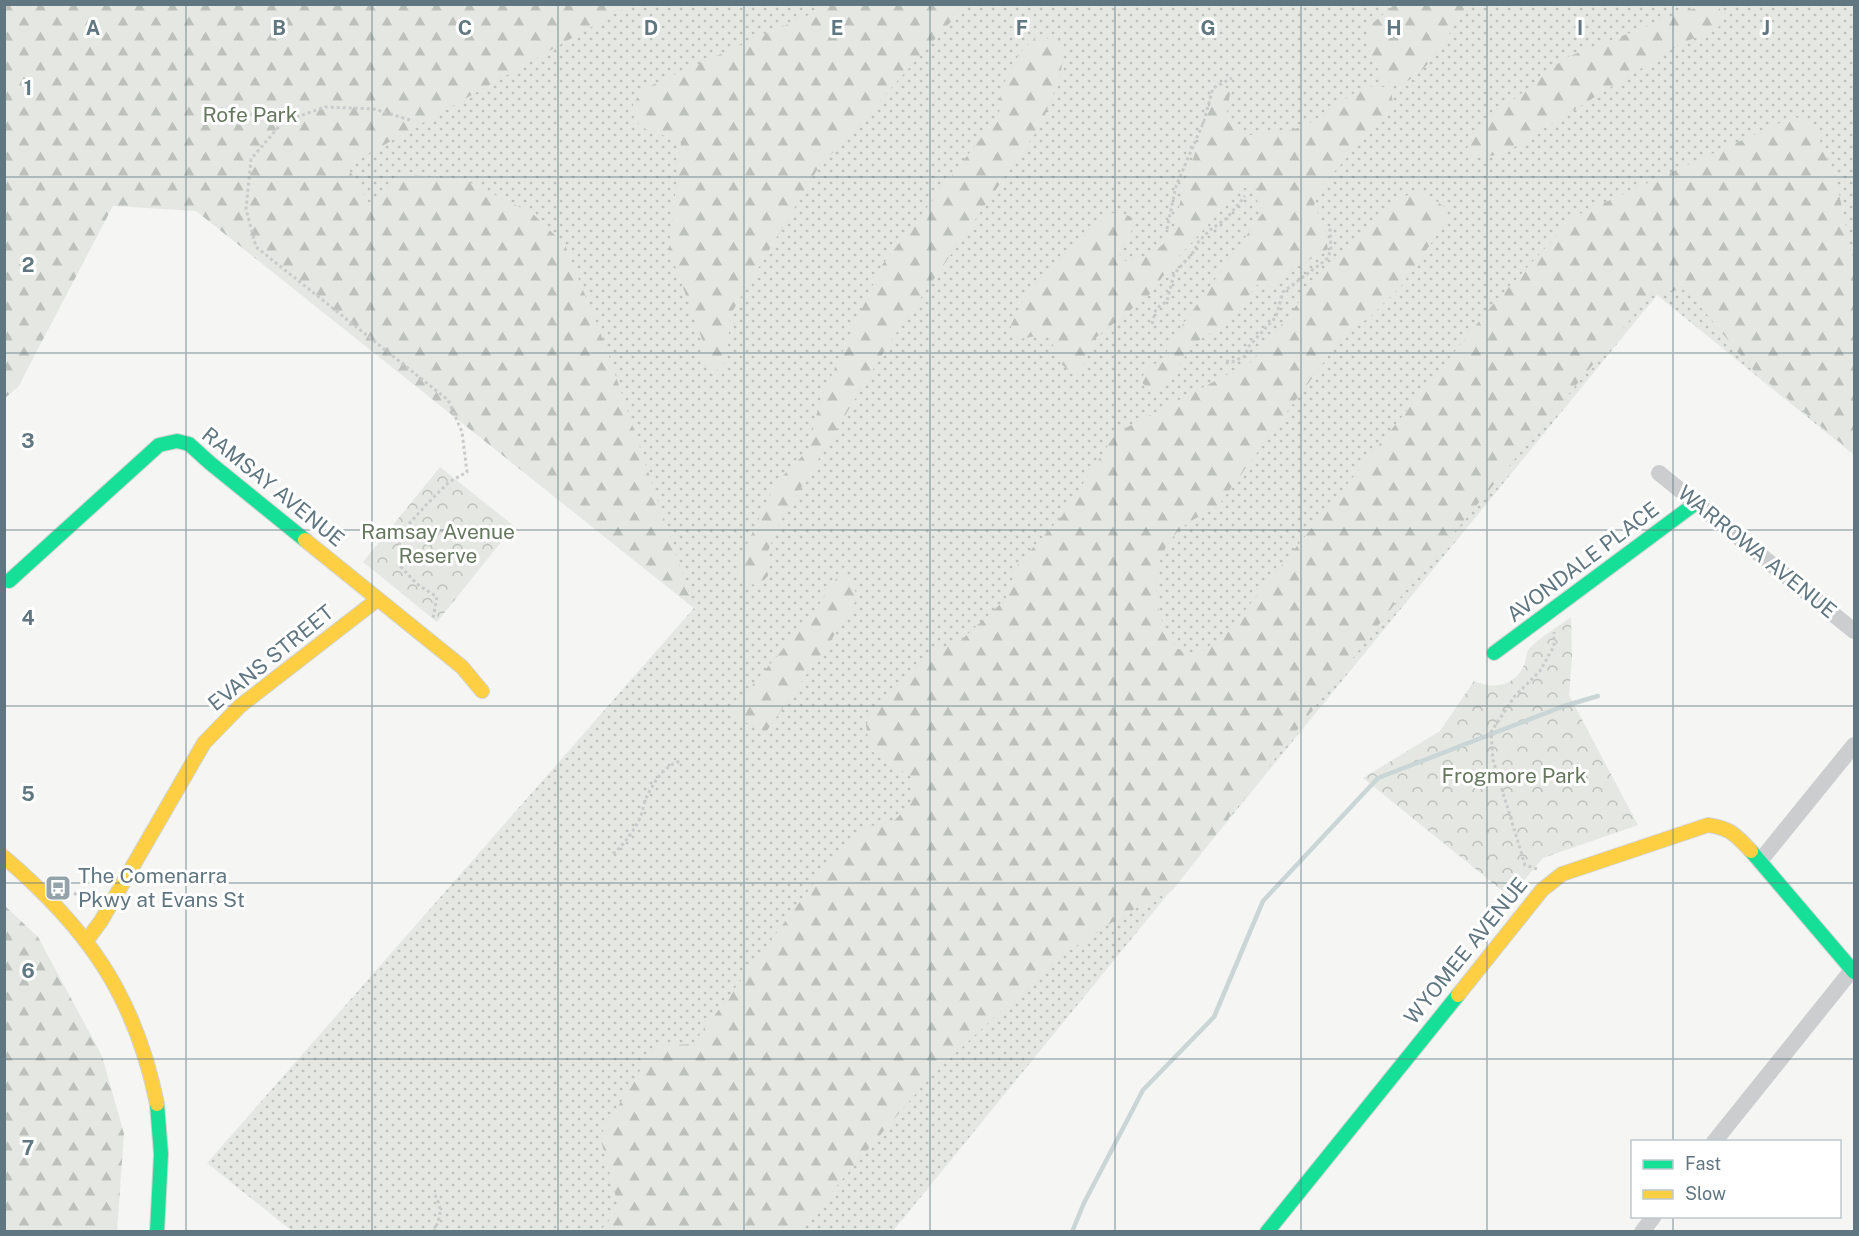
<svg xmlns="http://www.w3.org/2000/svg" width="1859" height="1236" font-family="'Public Sans',sans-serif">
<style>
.grass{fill:url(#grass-dots)}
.forest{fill:url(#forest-firs)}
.park{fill:url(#park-crowns)}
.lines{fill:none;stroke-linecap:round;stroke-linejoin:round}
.stream{stroke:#cad5d6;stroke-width:4.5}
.fast-casing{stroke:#d1d3d3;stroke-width:16}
.slow-casing{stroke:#d1d3d3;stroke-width:16}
.path{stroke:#c9cacb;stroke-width:3;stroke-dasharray:3 3;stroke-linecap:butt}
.street{stroke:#cbcdce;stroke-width:16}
.fast{stroke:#16e098;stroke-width:14}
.slow{stroke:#ffcf43;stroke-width:14}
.grid{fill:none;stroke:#607680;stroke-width:1.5;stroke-opacity:0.55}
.labels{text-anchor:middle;stroke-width:6;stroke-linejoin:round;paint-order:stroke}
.park-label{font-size:21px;fill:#66775f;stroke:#fff}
.street-label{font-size:21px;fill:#607680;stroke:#fff}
.poi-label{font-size:21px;fill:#607680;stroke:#fff;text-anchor:start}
.grid-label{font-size:20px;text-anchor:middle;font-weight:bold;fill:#607680;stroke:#fff;stroke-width:6;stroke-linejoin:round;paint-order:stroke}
</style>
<defs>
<pattern id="grass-dots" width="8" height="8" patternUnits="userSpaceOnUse" patternTransform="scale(1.5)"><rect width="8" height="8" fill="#e5e8e2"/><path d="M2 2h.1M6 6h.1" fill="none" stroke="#bdc1bc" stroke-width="1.8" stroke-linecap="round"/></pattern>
<pattern id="forest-firs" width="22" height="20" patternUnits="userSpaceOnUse" patternTransform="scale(1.5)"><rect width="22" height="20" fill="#e5e8e2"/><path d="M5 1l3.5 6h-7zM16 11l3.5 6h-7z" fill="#bdc1bc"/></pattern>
<pattern id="park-crowns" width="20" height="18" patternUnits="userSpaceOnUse" patternTransform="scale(1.5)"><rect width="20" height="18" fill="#e5e8e2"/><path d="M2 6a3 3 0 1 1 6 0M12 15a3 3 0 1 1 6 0" fill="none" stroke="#bdc1bc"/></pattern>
</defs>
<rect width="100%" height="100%" fill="#f5f5f4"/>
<path class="grass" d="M4 5H1854V455L1657 295 893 1231H292L207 1163 694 608 5 58Z"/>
<path class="forest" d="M5 4 630 5 347 166 369 203 403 174 465 180 532 213 565 245 607 350 694 608 196 211 113 206 18 387 5 398Z
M831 5H960L956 16 817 170 732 312C727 331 730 351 722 369L709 371 703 358V342L669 249 681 142 641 127 634 117 633 104 643 90 658 82Z
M1394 5H1467C1449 32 1429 77 1396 86L1383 79 1371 56 1366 29Z
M1706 5 1719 7 1724 20 1717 29 1682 43 1503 154 1475 158 1467 148 1482 125 1565 58 1689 10Z
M1036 37 1060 40 1064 52 1060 77 1041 125 888 345 779 524 768 551V576L758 586 745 582 737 572 740 559 776 483 808 450 820 401 882 265 999 115 1001 89 1019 54Z
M1365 86 1385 87 1391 91 1393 104 1323 185 1314 205 1323 223 1328 249 1292 270 1278 283 1270 286 1257 285 1229 321 1195 343 1162 388 1155 390 1143 384 1142 377 1151 364 1162 363 1166 357 1168 345 1264 211 1257 201 1259 193 1256 188H1243L1238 192 1173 263 1149 295 1093 340 1087 359 1079 371 1072 373 1061 364V358L1046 334 1020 339 1011 331V325L1029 289 1076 246 1092 226 1112 213 1125 214 1131 217 1132 230 1119 253 1122 259 1128 262 1150 256 1173 235 1183 190 1214 94 1231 87 1227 112 1229 119 1238 131 1250 135 1288 131 1307 125Z
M1793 117 1806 119 1815 129 1836 179 1854 265V454L1751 368 1686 289 1648 294 1639 303 1634 315 1394 605 1173 890 1123 915 1058 958 931 1076 798 1231H600L619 1209 600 1136 655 1046 693 1044 829 863 865 827 893 822 912 802 911 777 870 750 866 725 872 714 933 652 960 641 1005 600 1018 564 1062 516 1116 433 1253 361 1310 288 1388 207 1411 193 1426 194 1446 208V222L1401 286 1369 318 1346 332 1217 507C1207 512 1197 517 1188 523 1157 545 1150 583 1161 619 1164 628 1171 638 1176 648L1189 653 1203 650 1225 635 1494 303 1575 216Z
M844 567 858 597 838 630 766 732 728 714 814 612Z
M5 906 38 937 102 1056 124 1134 117 1231H5Z"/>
<path class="park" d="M440 467 514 526 437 622 363 562Z
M1571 617 1572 658 1569 695 1638 825 1543 858 1510 897 1363 778 1440 731 1474 681C1494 690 1516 686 1525 663 1526 658 1526 653 1529 649 1536 640 1561 625 1571 617Z"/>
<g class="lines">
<path class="stream" d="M1072 1232 1084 1203 1143 1090 1214 1017 1263 901 1378 778 1564 706 1598 696"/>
<g class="fast-casing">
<path id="fast" d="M9 581 159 445 177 441 189 444 210 463 305 540
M1494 653 1696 503
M1751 851 1854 972
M157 1232 161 1154 157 1104
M1267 1232 1458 995"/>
</g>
<g class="slow-casing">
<path id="slow" d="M305 540 462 667 482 691
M4 857C87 928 135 995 157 1104
M87 940 101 921 204 743 240 706 378 599
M1458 995 1542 890 1562 874 1708 825C1730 828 1736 835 1751 851"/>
</g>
<path class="path" d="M410 120 374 109 325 107 283 122 251 159 246 209 256 247 448 400 462 432 467 472 449 482 426 505 407 526 399 545 401 567 417 584 437 597 433 618
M1167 229 1176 186 1204 121 1213 88 1232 78
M1152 324 1156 309 1167 301 1174 274 1192 254 1199 241 1210 230 1227 218 1245 196
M1226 361 1232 362 1245 356 1249 346 1276 317 1283 292 1327 259 1331 250 1330 228
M613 854C624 844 632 834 639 820 643 813 643 805 646 798 654 782 664 765 681 761
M1537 869 1525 865 1493 760 1491 732 1515 696 1540 671 1554 646V632
M74 893 84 901
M434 1232C441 1214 443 1210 434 1193"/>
<path class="street" d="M1659 473 1854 631
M1760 861 1854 745
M1714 1142 1852 970
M1642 1232 1654 1216"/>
<use href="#fast" class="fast"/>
<use href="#slow" class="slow"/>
</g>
<path class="grid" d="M186 4V1232M372 4V1232M558 4V1232M744 4V1232M930 4V1232M1115 4V1232M1301 4V1232M1487 4V1232M1673 4V1142M4 177H1854M4 353H1854M4 530H1854M4 706H1854M4 883H1854M4 1059H1854M1673 1216V1232"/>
<defs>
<g id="bus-square" transform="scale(1.35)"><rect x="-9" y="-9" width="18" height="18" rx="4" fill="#94a2a9" stroke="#fff"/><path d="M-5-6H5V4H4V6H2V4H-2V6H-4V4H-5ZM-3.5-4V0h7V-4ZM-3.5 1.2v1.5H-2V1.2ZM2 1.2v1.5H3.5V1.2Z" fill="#fff"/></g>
</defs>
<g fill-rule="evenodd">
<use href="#bus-square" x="58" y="888"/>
</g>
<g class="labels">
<g class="park-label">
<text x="250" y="122">Rofe Park</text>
<text x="438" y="539">Ramsay Avenue<tspan x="438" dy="24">Reserve</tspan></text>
<text x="1514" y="783">Frogmore Park</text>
</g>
<g class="street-label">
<text transform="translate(273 487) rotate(39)" y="7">RAMSAY AVENUE</text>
<text transform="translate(1757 552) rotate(39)" y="7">WARROWA AVENUE</text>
<text transform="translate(1583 562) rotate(-37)" y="7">AVONDALE PLACE</text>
<text transform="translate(271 658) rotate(-39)" y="7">EVANS STREET</text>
<text transform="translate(1466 951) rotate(-51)" y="7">WYOMEE AVENUE</text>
</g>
<g class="poi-label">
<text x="78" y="883">The Comenarra<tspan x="78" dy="24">Pkwy at Evans St</tspan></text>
</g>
</g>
<g class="grid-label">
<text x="93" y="35">A</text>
<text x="279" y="35">B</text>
<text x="465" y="35">C</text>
<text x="651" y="35">D</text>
<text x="837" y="35">E</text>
<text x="1022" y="35">F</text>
<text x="1208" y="35">G</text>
<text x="1394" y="35">H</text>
<text x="1580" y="35">I</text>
<text x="1766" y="35">J</text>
<text x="28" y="95">1</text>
<text x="28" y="272">2</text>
<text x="28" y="448">3</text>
<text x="28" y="625">4</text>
<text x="28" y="801">5</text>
<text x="28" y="978">6</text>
<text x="28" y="1155">7</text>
</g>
<rect width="1859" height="1236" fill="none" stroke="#607680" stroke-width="12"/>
<rect x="1631" y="1140" width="210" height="78" fill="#ffffff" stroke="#bfc8cc" stroke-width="1.5"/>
<rect x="1643" y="1160" width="30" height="9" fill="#16e098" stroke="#bfc8cc" stroke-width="1.5"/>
<text x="1685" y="1170" font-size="18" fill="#607680">Fast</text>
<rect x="1643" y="1190" width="30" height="9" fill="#ffcf43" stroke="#bfc8cc" stroke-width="1.5"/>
<text x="1685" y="1200" font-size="18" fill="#607680">Slow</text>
</svg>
